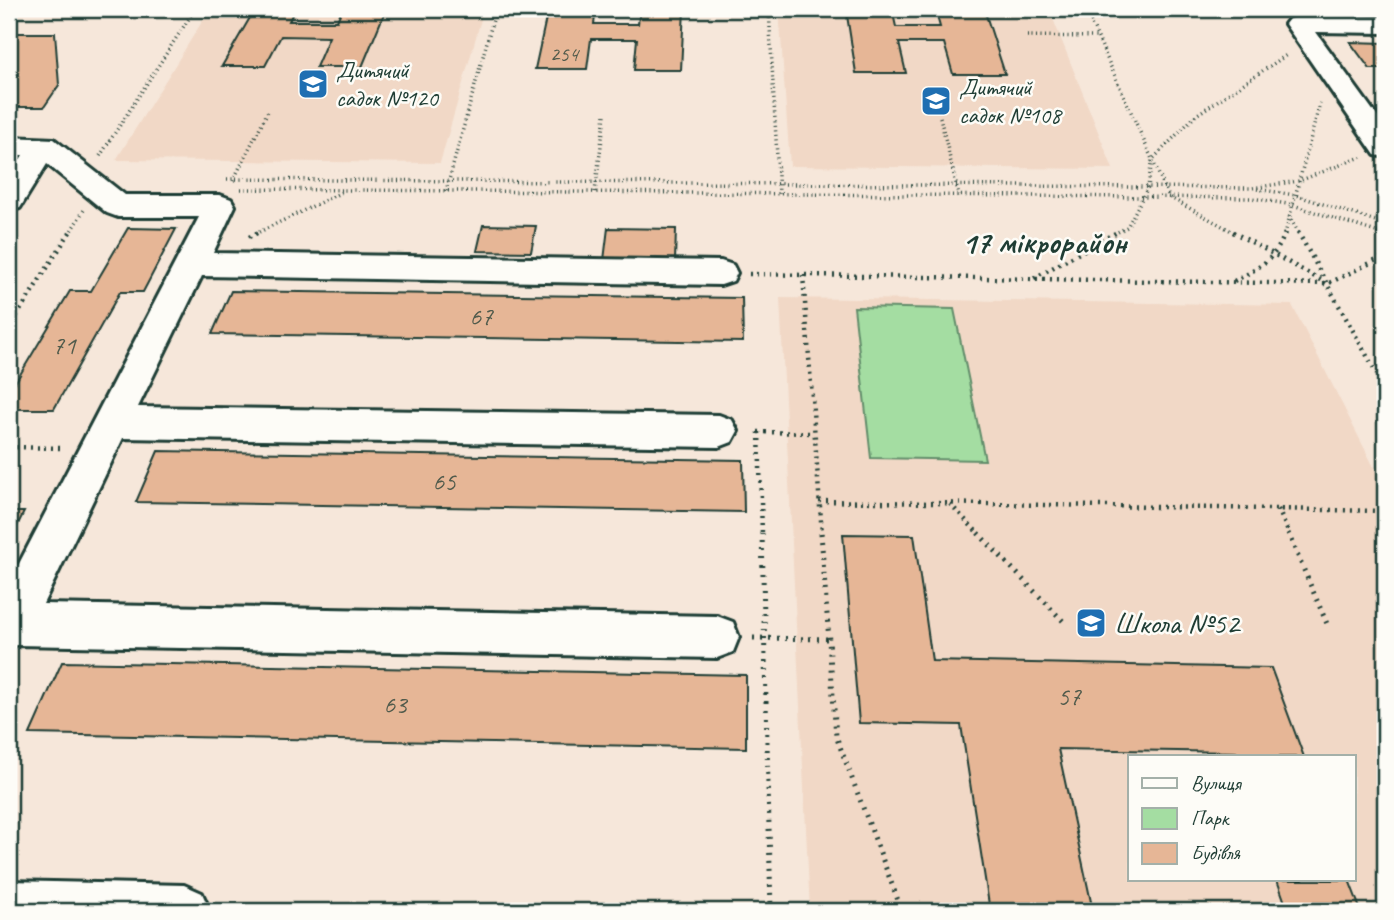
<svg xmlns="http://www.w3.org/2000/svg" width="1394" height="920" font-family="Caveat,sans-serif">
<style>
.built{fill:#f1d8c6;fill-rule:evenodd}
.green{fill:#a4dda2;stroke:#628d6b;stroke-width:2}
.building{fill:#e6b696;stroke:#1f3d34;stroke-width:2}
.lines{fill:none;stroke-linecap:round;stroke-linejoin:round}
.minor-casing{stroke:#1f3d34;stroke-width:6}
.path-far2{stroke:#1f3d34;stroke-width:3.5;stroke-dasharray:1 3.5;stroke-linecap:butt}
.path-far1{stroke:#1f3d34;stroke-width:4.5;stroke-dasharray:2 5;stroke-linecap:butt}
.path{stroke:#1f3d34;stroke-width:5;stroke-dasharray:2 6;stroke-linecap:butt}
.minor{fill:#fdfcf7;fill-rule:evenodd}
.labels{text-anchor:middle;stroke-width:5;stroke-linejoin:round;paint-order:stroke}
.far-number-label{font-size:21px;fill:#515b4c}
.far-poi-label{font-size:24px;fill:#1f3d34;stroke:#fdfcf7;text-anchor:start}
.number-label{font-size:26px;fill:#515b4c}
.poi-label{font-size:30px;fill:#1f3d34;stroke:#fdfcf7;text-anchor:start}
.neighbourhood-label{font-size:32px;font-weight:bold;fill:#1f3d34;stroke:#fdfcf7}
</style>
<rect width="100%" height="100%" fill="#f6e7da"/>
<filter id="ink" filterUnits="userSpaceOnUse"><feTurbulence type="fractalNoise" baseFrequency=".0143" numOctaves="2"/><feDisplacementMap in="SourceGraphic" scale="14" xChannelSelector="R" yChannelSelector="G"/><feConvolveMatrix kernelMatrix="1 2 1 2 8 2 1 2 1" color-interpolation-filters="sRGB"/></filter>
<g filter="url(#ink)">
<path class="built" d="M210 9H484L440 163 116 160Z
M779 9H1049L1113 169 790 166Z
M780 298 1292 305 1385 489V911H810ZM1130 757H1354V880H1130Z"/>
<path class="green" d="M854 307 954 309 985 460 871 458Z"/>
<path class="building" d="M255 9H295L289 21H337L342 9H386L362 67H316L329 37 281 36 265 66H222Z
M548 9H596L594 24H638L640 9H684L681 70H634L637 39H591L587 69H535Z
M846 9H892L896 27H940L935 9H984L1005 74H953L944 43H899L906 73H856Z
M9 33H55L59 85 44 107H9Z
M1350 42 1385 43V69H1370Z
M483 225 536 226 531 252 477 251Z
M128 228 176 229 143 292H120L54 409H9V393L70 291H91Z
M608 228 676 229 675 261 604 260Z
M231 291 742 298 743 342 212 334Z
M158 451 743 460 744 512 136 502Z
M9 512H24L9 542Z
M843 534 914 535 932 661 1271 668 1304 757H1238L1236 752 1058 749 1093 911H990L961 725 859 723Z
M62 662 746 675V748L30 734Z
M1277 880H1349L1361 911H1288Z"/>
<g class="lines">
<g class="minor-casing">
<path id="minor" d="M1298 16 1385 17V33L1316 32 1385 127V157L1375 155 1285 24 1289 19Z
M9 137 54 139 125 195H220L231 199 235 206 213 253 721 261 733 265 737 273 733 281 721 285 202 276 138 407 719 415 732 420 738 431 732 442 719 447 123 438 43 604 717 616 733 622 739 637 733 652 717 658 16 645 9 648V583L199 217H118L107 213 47 164 20 208 9 211V177L23 155H9Z
M9 881 184 885 202 893 210 911H9Z"/>
</g>
<path class="path-far2" d="M769 9 779 194
M1085 9 1169 197 1237 234
M1027 36 1097 37
M940 117 959 196
M100 156 195 9
M227 179 1252 188 1299 181 1361 157
M233 181 268 111
M241 189 1252 198 1293 205 1382 234
M1257 189 1295 195 1385 224
M446 191 496 9
M595 192 605 115
M1289 216 1299 234
M69 234 84 210
M255 234 342 192
M1114 234 1127 227 1148 187 1152 160 1196 115 1288 54
M1285 234 1320 103"/>
<path class="path-far1" d="M1233 232 1326 283
M1298 232 1385 388
M1377 232 1385 235
M249 237 259 232
M749 274 1327 284 1385 256
M803 275 822 534
M1034 278 1117 232
M1234 281C1256 270 1278 258 1285 232
M9 328 70 232
M758 432 814 433
M759 432 762 534
M9 447 64 448
M819 501 1385 511
M950 504 979 534
M1278 509 1289 534"/>
<path class="path" d="M762 533 771 911
M821 533 836 736 902 911
M978 533 1063 621
M1288 533 1328 626
M753 638 829 639"/>
<use href="#minor" class="minor"/>
</g>
</g>
<defs>
<g id="school-square" transform="scale(1.575)"><rect x="-9" y="-9" width="18" height="18" rx="4" fill="#1f6fb2" stroke="#fdfcf7"/><path d="M0-5L7-2L0 1L-7-2ZM-4 1L0 2.5L4 1V4Q0 6-4 4Z" fill="#fff"/></g>
</defs>
<g fill-rule="evenodd">
<use href="#school-square" x="313" y="84"/>
<use href="#school-square" x="936" y="101"/>
<use href="#school-square" x="1091" y="623"/>
</g>
<g class="labels">
<g class="far-number-label">
<text x="564" y="61">254</text>
</g>
<g class="far-poi-label">
<text x="336" y="78">Дитячий<tspan x="336" dy="28">садок №120</tspan></text>
<text x="959" y="95">Дитячий<tspan x="959" dy="28">садок №108</tspan></text>
</g>
<g class="number-label">
<text x="481" y="325">67</text>
<text x="64" y="354">71</text>
<text x="444" y="490">65</text>
<text x="1069" y="705">57</text>
<text x="395" y="713">63</text>
</g>
<g class="poi-label">
<text x="1114" y="633">Школа №52</text>
</g>
<g class="neighbourhood-label">
<text x="1044" y="253">17 мікрорайон</text>
</g>
</g>
<rect width="1394" height="920" fill="none" stroke="#fdfcf7" stroke-width="35"/>
<rect x="18" y="18" width="1359" height="885" fill="none" stroke="#1f3d34" stroke-width="2.5" filter="url(#ink)"/>
<rect x="1128" y="755" width="228" height="126" fill="#fdfcf7" stroke="#a4b0a9" stroke-width="2"/>
<rect x="1142" y="778" width="35" height="10" fill="#fdfcf7" stroke="#a4b0a9" stroke-width="2"/>
<text x="1191" y="790" font-size="21" fill="#1f3d34">Вулиця</text>
<rect x="1142" y="808" width="35" height="21" fill="#a4dda2" stroke="#a4b0a9" stroke-width="2"/>
<text x="1191" y="825" font-size="21" fill="#1f3d34">Парк</text>
<rect x="1142" y="843" width="35" height="21" fill="#e6b696" stroke="#a4b0a9" stroke-width="2"/>
<text x="1191" y="860" font-size="21" fill="#1f3d34">Будівля</text>
</svg>
